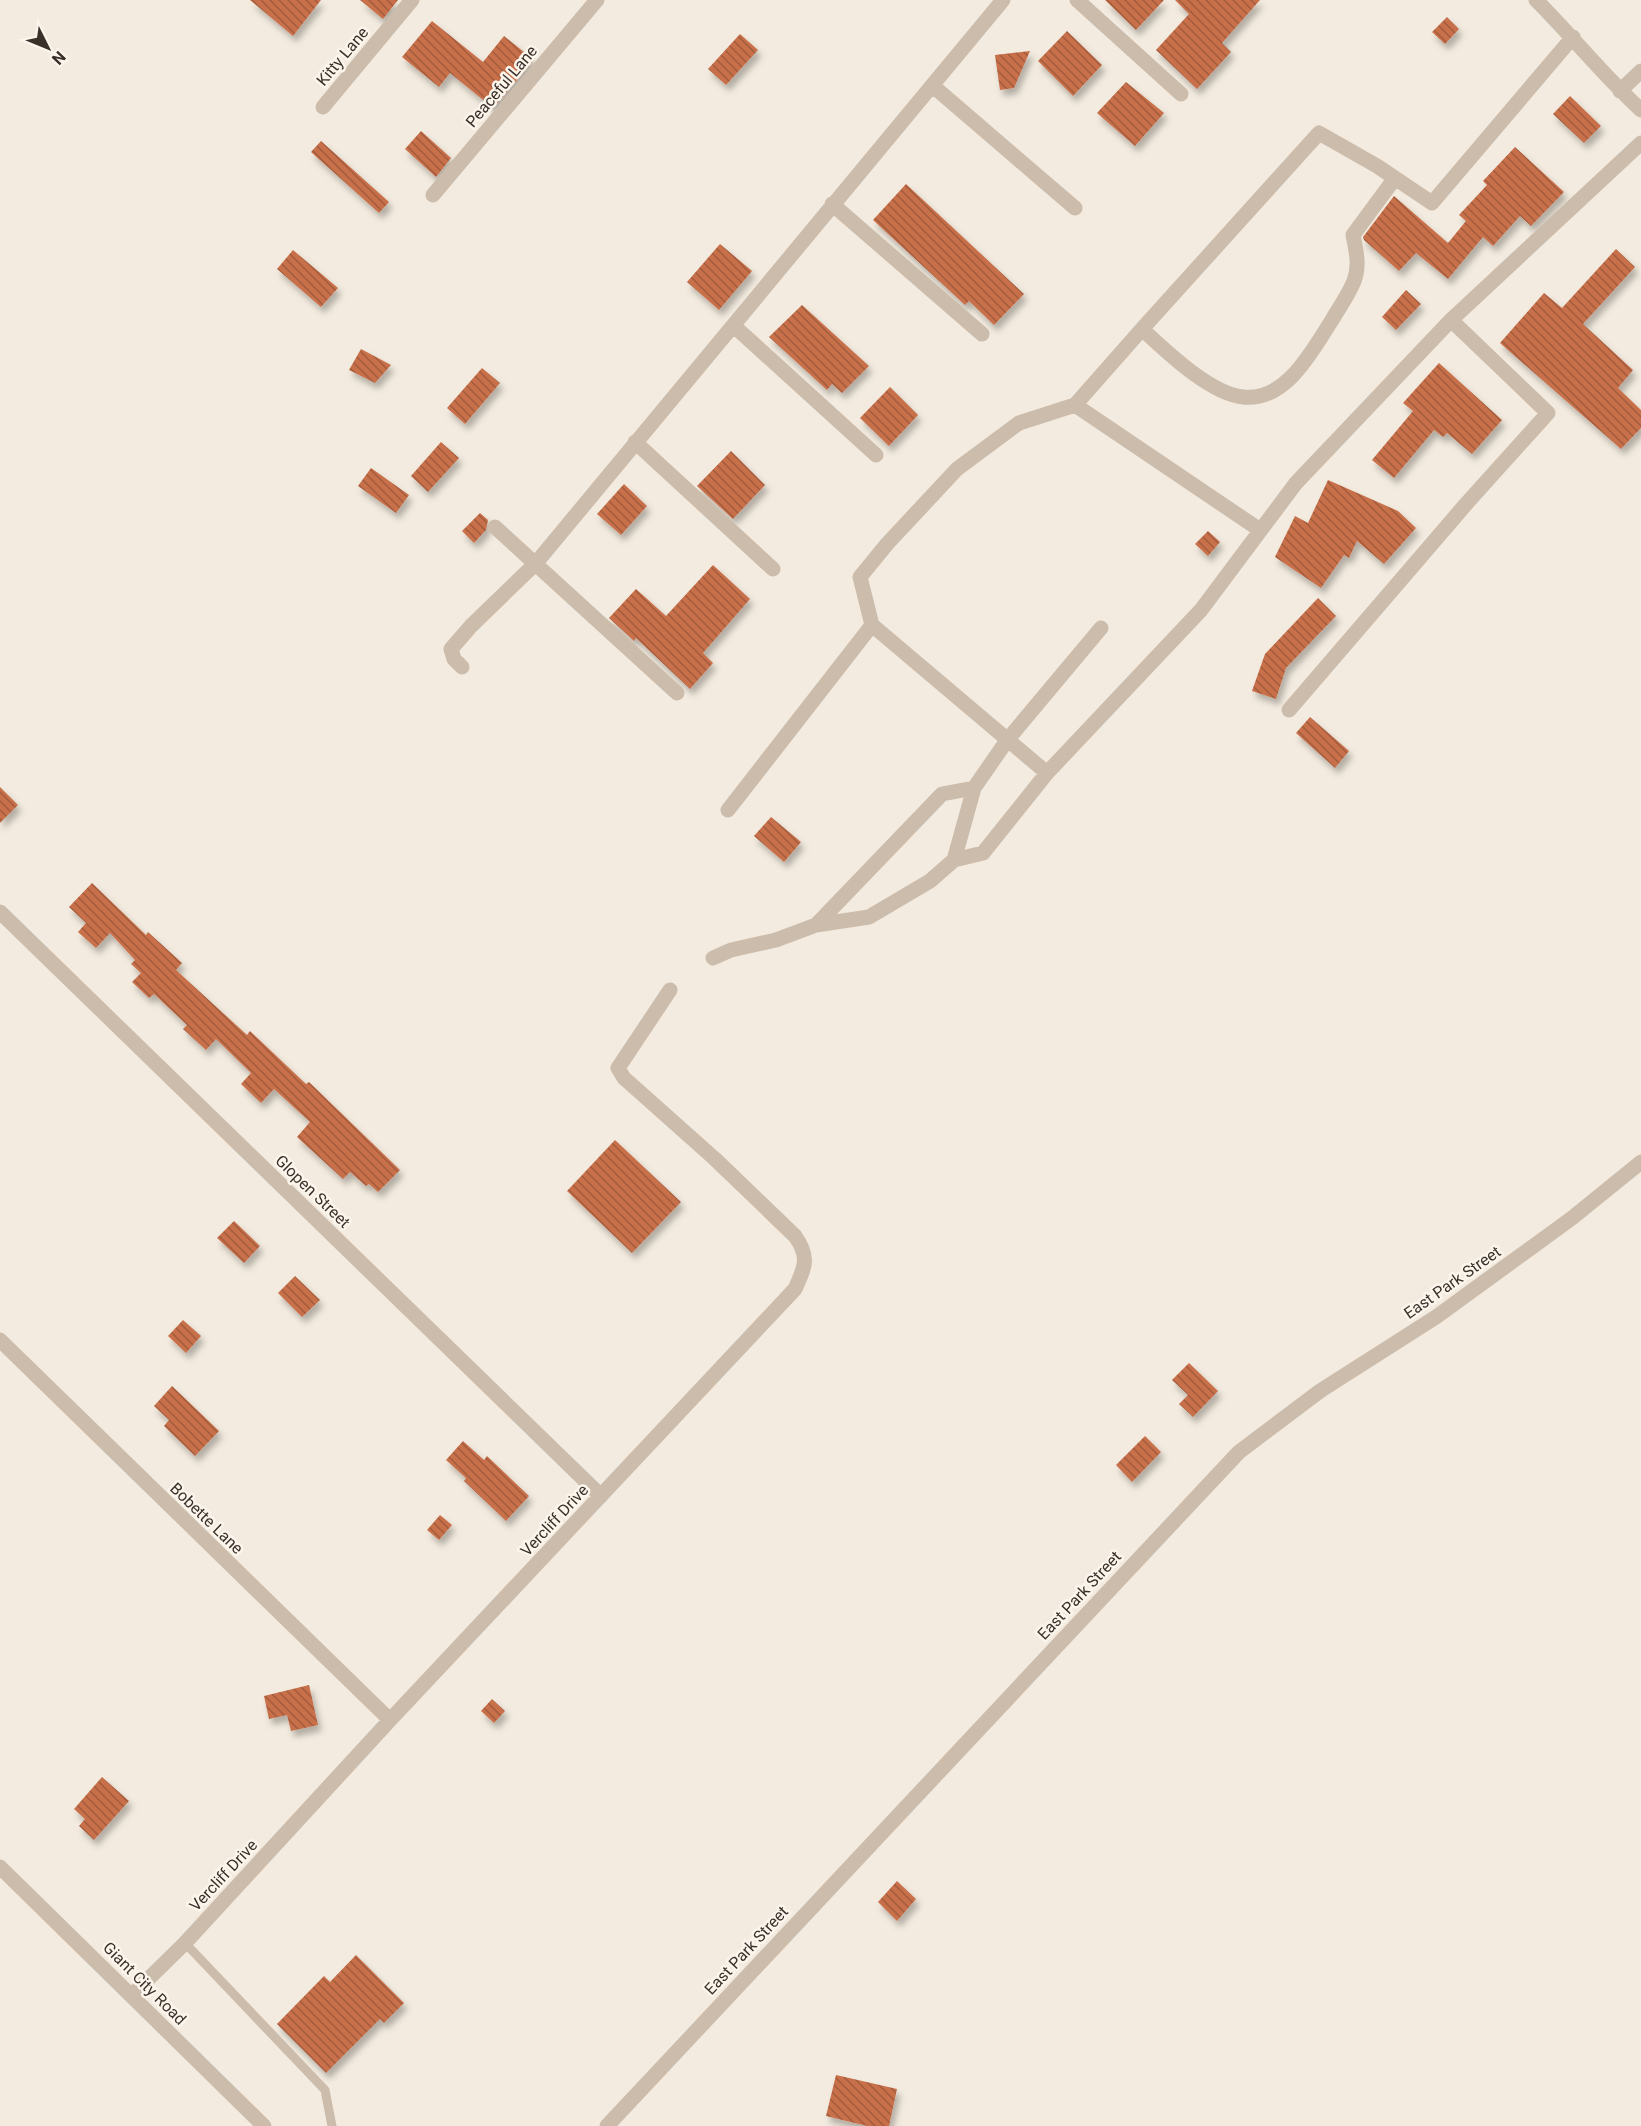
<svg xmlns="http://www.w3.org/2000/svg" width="1641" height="2126" font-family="Roboto,sans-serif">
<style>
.building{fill:url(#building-back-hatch);filter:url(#shadow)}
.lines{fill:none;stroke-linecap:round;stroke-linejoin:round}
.service{stroke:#ccbcab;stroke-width:9}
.minor{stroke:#ccbcab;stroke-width:15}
.tertiary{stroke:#ccbcab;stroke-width:15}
.labels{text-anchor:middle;stroke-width:5;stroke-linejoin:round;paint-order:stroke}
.street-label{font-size:16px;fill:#3a302a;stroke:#fbf5ec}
</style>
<defs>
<pattern id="building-back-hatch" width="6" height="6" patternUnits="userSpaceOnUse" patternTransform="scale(1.5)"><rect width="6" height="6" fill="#c86f49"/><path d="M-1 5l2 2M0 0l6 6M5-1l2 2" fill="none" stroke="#a35c3d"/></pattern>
<filter id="shadow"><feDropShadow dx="3.5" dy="6" stdDeviation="3" flood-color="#0004"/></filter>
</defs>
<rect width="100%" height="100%" fill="#f3ebdf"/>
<path class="building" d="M250 0H321L293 36Z
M360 0H398L383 19Z
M1105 0H1164L1136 30Z
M1175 0H1260L1222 43 1231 52 1197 89 1156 50 1189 14Z
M1447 17 1459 29 1445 44 1432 32Z
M432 21 483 62 504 36 534 60 493 108 450 73 439 87 402 57Z
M1067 31 1102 65 1073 96 1038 61Z
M740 34 758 50 726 85 708 69Z
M1030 51 1014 88 1000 90 995 55Z
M1126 82 1164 113 1135 146 1097 113Z
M1570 96 1601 126 1584 143 1553 114Z
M421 131 451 158 436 177 405 149Z
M321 141 389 202 379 213 311 152Z
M1515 147 1564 192 1531 226 1520 216 1493 246 1483 237 1448 279 1416 253 1399 271 1364 240 1363 237 1394 196 1448 243 1466 221 1459 215 1487 185 1483 181Z
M906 184 1024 294 994 325 969 301 965 305 873 220Z
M720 244 752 271 719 310 687 282Z
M1616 249 1635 267 1583 324 1633 370 1618 388 1641 410V428L1621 449 1500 343 1544 293 1562 308Z
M293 250 338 288 321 307 277 269Z
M1406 290 1421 304 1396 330 1382 317Z
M802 305 869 366 842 393 832 384 827 390 769 337Z
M361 349 391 365 375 383 349 370Z
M1439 363 1502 420 1472 454 1447 433 1443 437 1434 430 1394 478 1372 460 1413 411 1403 403Z
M482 368 500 383 465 424 447 408Z
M890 387 918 415 889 446 860 418Z
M441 442 459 458 428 492 411 476Z
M731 451 765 485 733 519 697 486Z
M371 468 409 495 396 513 358 486Z
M1328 480 1398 511 1416 528 1384 564 1357 541 1349 558 1344 555 1321 588 1275 557 1295 516 1308 523Z
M624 484 647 506 621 535 597 514Z
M480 513 488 520 486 530 474 543 462 531Z
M1208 531 1220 542 1208 556 1195 544Z
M713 565 750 599 703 653 713 663 690 689 636 638 634 641 609 618 636 589 666 616Z
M1318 598 1336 616 1286 668 1276 699 1252 691 1265 654Z
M1310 717 1349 751 1335 768 1296 733Z
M0 787 18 805 0 823Z
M771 817 801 842 784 862 754 836Z
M92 883 146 935 148 932 182 963 176 970 247 1035 250 1031 306 1084 309 1082 400 1170 378 1192 369 1184 366 1186 350 1172 343 1179 297 1137 310 1122 274 1089 261 1103 241 1084 251 1073 216 1039 206 1050 183 1029 187 1025 154 994 149 998 132 982 141 973 131 964 135 960 110 933 96 948 78 932 86 923 69 907Z
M615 1140 681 1202 632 1253 567 1191Z
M234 1221 260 1246 244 1263 217 1238Z
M295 1276 320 1300 302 1317 278 1293Z
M183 1320 201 1336 186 1353 168 1336Z
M1189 1363 1218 1391 1193 1417 1179 1404 1188 1395 1172 1380Z
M172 1386 219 1431 195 1456 164 1426 169 1420 154 1406Z
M1145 1436 1161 1452 1132 1482 1116 1465Z
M463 1441 484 1460 487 1456 529 1496 506 1521 464 1481 466 1478 446 1460Z
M440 1515 452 1525 439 1540 427 1530Z
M309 1685 318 1725 291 1731 287 1715 269 1719 264 1696Z
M492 1699 505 1711 494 1723 481 1711Z
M102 1777 129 1801 94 1840 79 1826 85 1819 74 1809Z
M897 1881 916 1899 897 1921 878 1902Z
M356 1955 404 2003 384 2023 380 2019 326 2073 277 2024 324 1976 330 1982Z
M836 2075 897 2089 889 2126H867L826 2116Z"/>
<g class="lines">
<path class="service" d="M185 1943 325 2090 332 2126"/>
<path class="minor" d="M1077 0 1181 94
M1536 0C1572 36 1604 76 1641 110
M933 86 1075 208
M1620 91 1641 71
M323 107 412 0
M433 195 597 0
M832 204 982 334
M734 326 876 455
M1142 329C1166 351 1210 394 1243 397 1286 402 1312 351 1332 320 1339 308 1349 294 1354 281 1360 266 1356 250 1353 235L1395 178
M1075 405 1260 530
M635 442 773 569
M495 527 677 693
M872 625 1047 773
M462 667 454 659 451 649 471 626 536 563 1003 0
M1289 710 1466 504 1548 413 1451 320
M728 810 872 625 860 577 887 544 957 469 1019 423 1075 405 1142 329 1319 133 1377 166 1432 203 1573 37
M954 860 974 788 1008 739 1101 628
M0 912 601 1496
M816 925 942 794 974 788
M713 958 731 950 776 940 816 925 869 917 930 881 954 860 983 853 1047 773 1201 610 1296 483 1451 320 1641 143
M0 1340 390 1720
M132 1995 185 1943 390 1720 795 1289C805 1267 810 1257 795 1236L715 1159 624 1078 618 1068 670 990
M607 2126 1239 1452 1320 1391 1436 1317 1572 1218 1641 1162"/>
<path class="tertiary" d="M0 1867 264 2126"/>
</g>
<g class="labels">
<g class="street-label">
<text transform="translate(342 56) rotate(-50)" y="6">Kitty Lane</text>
<text transform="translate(501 86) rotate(-50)" y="6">Peaceful Lane</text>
<text transform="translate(313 1191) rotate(44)" y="6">Glopen Street</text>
<text transform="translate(1452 1282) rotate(-35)" y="6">East Park Street</text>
<text transform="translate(207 1518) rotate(44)" y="6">Bobette Lane</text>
<text transform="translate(554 1520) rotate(-47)" y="6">Vercliff Drive</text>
<text transform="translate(1079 1595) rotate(-47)" y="6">East Park Street</text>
<text transform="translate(223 1875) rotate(-47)" y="6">Vercliff Drive</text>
<text transform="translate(746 1950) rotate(-47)" y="6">East Park Street</text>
<text transform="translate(145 1983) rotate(45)" y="6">Giant City Road</text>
</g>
</g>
<g transform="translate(48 48) rotate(133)" stroke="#fbf5ec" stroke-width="4.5" paint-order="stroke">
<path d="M0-4.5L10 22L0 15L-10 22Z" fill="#3a302a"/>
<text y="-9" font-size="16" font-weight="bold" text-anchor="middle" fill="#3a302a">N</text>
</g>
</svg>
